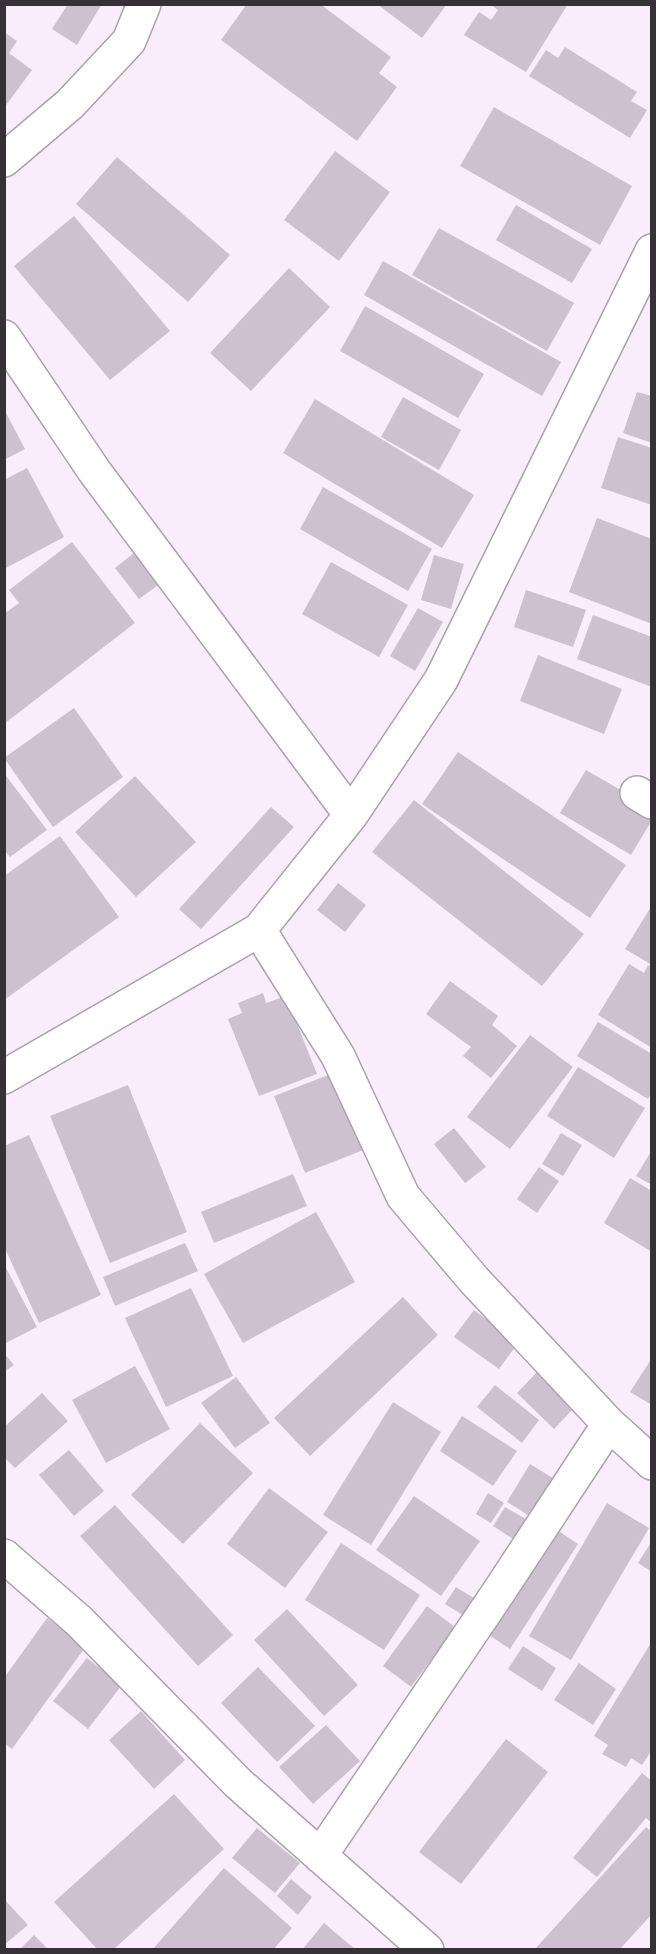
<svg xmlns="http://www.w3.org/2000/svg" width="656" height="1954" font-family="Karla,sans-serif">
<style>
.building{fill:#cdc1cf}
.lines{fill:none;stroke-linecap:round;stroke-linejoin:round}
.street-casing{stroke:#aca0ae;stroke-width:36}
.street{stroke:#fff;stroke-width:33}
</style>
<rect width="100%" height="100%" fill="#f9edfc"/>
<path class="building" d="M68 4H102L77 45 52 29Z
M247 4H320L391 57 379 73 397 87 357 141 221 40Z
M377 4H447L422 38Z
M490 4H568L526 72 464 35 479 12 491 20 498 10Z
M4 32 17 41 9 53 32 70 4 108Z
M565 47 637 92 631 101 647 110 630 138 529 76 546 50 558 58Z
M494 107 632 186 600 245 460 166Z
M335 151 390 192 339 261 284 220Z
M117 157 230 255 188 302 76 204Z
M516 205 592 249 572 283 496 240Z
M74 216 170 331 110 380 14 266Z
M439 228 574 303 547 351 412 275Z
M383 261 561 362 542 396 364 295Z
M289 268 330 307 251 391 210 353Z
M365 306 484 374 458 418 340 351Z
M637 392 652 396V443L623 433Z
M403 397 461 430 439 470 381 437Z
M315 399 474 495 442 548 283 453Z
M4 409 25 449 4 460Z
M618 437 652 448V505L601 488Z
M27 468 64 537 4 569V480Z
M323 487 432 549 408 591 300 529Z
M597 518 652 539V624L569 592Z
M72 542 135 623 4 724V614L19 603 9 590Z
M139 549 164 581 139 599 115 568Z
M434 555 464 564 451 609 421 600Z
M331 562 408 605 379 657 302 614Z
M526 590 586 610 573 647 514 627Z
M418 608 443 622 415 671 390 656Z
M593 615 652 637V687L577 659Z
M538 655 622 689 604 734 520 701Z
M74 708 123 777 53 827 4 758Z
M458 752 626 865 590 918 422 804Z
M586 770 652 808V820L631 855 560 813Z
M4 773 47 830 10 857 4 850Z
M135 776 196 842 136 897 75 832Z
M414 800 584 934 542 986 372 852Z
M271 807 294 827 201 929 179 909Z
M60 836 119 917 4 1000V876Z
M338 883 366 905 345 932 317 910Z
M652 905V965L625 949Z
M629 964 644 973 648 965 652 967V1048L598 1015Z
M450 981 498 1016 492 1025 517 1046 491 1078 463 1056 471 1047 426 1014Z
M263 993 266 1003 286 996 317 1074 259 1096 228 1019 242 1013 238 1003Z
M598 1022 652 1054V1092L648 1099 577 1056Z
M530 1035 573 1067 510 1149 467 1117Z
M578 1067 645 1108 614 1158 547 1116Z
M336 1072 366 1149 305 1173 274 1096Z
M128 1085 187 1232 110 1263 50 1116Z
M454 1128 486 1167 465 1183 434 1144Z
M561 1133 582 1145 563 1176 542 1164Z
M29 1135 101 1295 39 1323 4 1246V1146Z
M652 1150V1185L636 1176Z
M539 1167 559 1181 537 1213 517 1199Z
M293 1174 307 1206 214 1243 201 1212Z
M630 1178 652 1191V1252L604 1223Z
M316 1212 355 1282 243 1343 204 1274Z
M185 1243 198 1271 115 1306 103 1277Z
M4 1264 37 1327 6 1343 4 1340Z
M191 1288 233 1376 166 1407 125 1318Z
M403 1297 438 1335 310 1456 274 1418Z
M474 1310 518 1343 499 1369 454 1337Z
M4 1353 14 1365 4 1372Z
M652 1358V1405L630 1392Z
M135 1366 170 1429 106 1463 72 1400Z
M538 1371 575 1407 554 1429 517 1393Z
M236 1377 270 1423 235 1448 201 1403Z
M495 1385 539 1420 522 1443 477 1407Z
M42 1393 68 1421 15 1468 4 1457V1427Z
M393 1402 441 1432 371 1545 323 1515Z
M462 1416 517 1451 493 1486 440 1451Z
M200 1423 253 1473 183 1544 131 1495Z
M69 1450 104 1491 74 1516 39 1475Z
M530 1464 556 1480 533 1518 507 1502Z
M269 1488 328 1532 285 1588 227 1544Z
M488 1493 504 1503 491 1523 476 1514Z
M414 1496 480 1541 441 1596 376 1550Z
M607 1503 649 1528 571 1660 529 1636Z
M115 1505 233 1635 198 1666 80 1536Z
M505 1507 531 1522 518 1542 493 1526Z
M554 1528 578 1544 510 1649 486 1633Z
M652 1541V1572L638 1563Z
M341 1543 420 1595 384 1650 305 1600Z
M456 1587 477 1600 466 1617 445 1604Z
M427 1606 455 1627 411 1687 383 1666Z
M287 1609 358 1685 324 1716 254 1640Z
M47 1618 86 1646 12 1749 4 1743V1678Z
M652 1641V1750L642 1765 631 1758 626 1767 602 1754 608 1745 594 1736Z
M523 1646 556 1668 542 1691 508 1669Z
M87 1658 122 1685 88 1729 53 1701Z
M579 1663 616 1689 593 1725 554 1700Z
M258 1667 315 1726 277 1762 221 1703Z
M141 1711 185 1760 154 1789 109 1740Z
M326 1725 360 1761 313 1804 279 1767Z
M506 1739 548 1772 461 1884 419 1852Z
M642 1773 652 1781V1823L646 1818 597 1877 573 1858Z
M174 1794 224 1849 113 1950H98L54 1902Z
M646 1827 652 1832V1914L619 1950H534Z
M257 1828 300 1863 275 1893 232 1858Z
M224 1868 292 1928 273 1950H152Z
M291 1879 312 1897 298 1915 277 1896Z
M4 1899 28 1925 4 1945Z
M324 1923 356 1950H302Z
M34 1935 49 1950H19Z"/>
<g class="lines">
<g class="street-casing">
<path id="street" d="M4 160 70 104 129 41 144 4
M4 337 95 472 351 815
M637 793 652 802
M259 930 338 1056 403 1196 474 1280 609 1424 652 1463
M4 1077 259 930 351 815 441 680 652 251
M4 1556 79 1621 238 1783 427 1950
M320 1856 500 1590 609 1424"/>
</g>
<use href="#street" class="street"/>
</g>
<rect width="656" height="1954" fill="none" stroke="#363137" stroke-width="12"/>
</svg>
